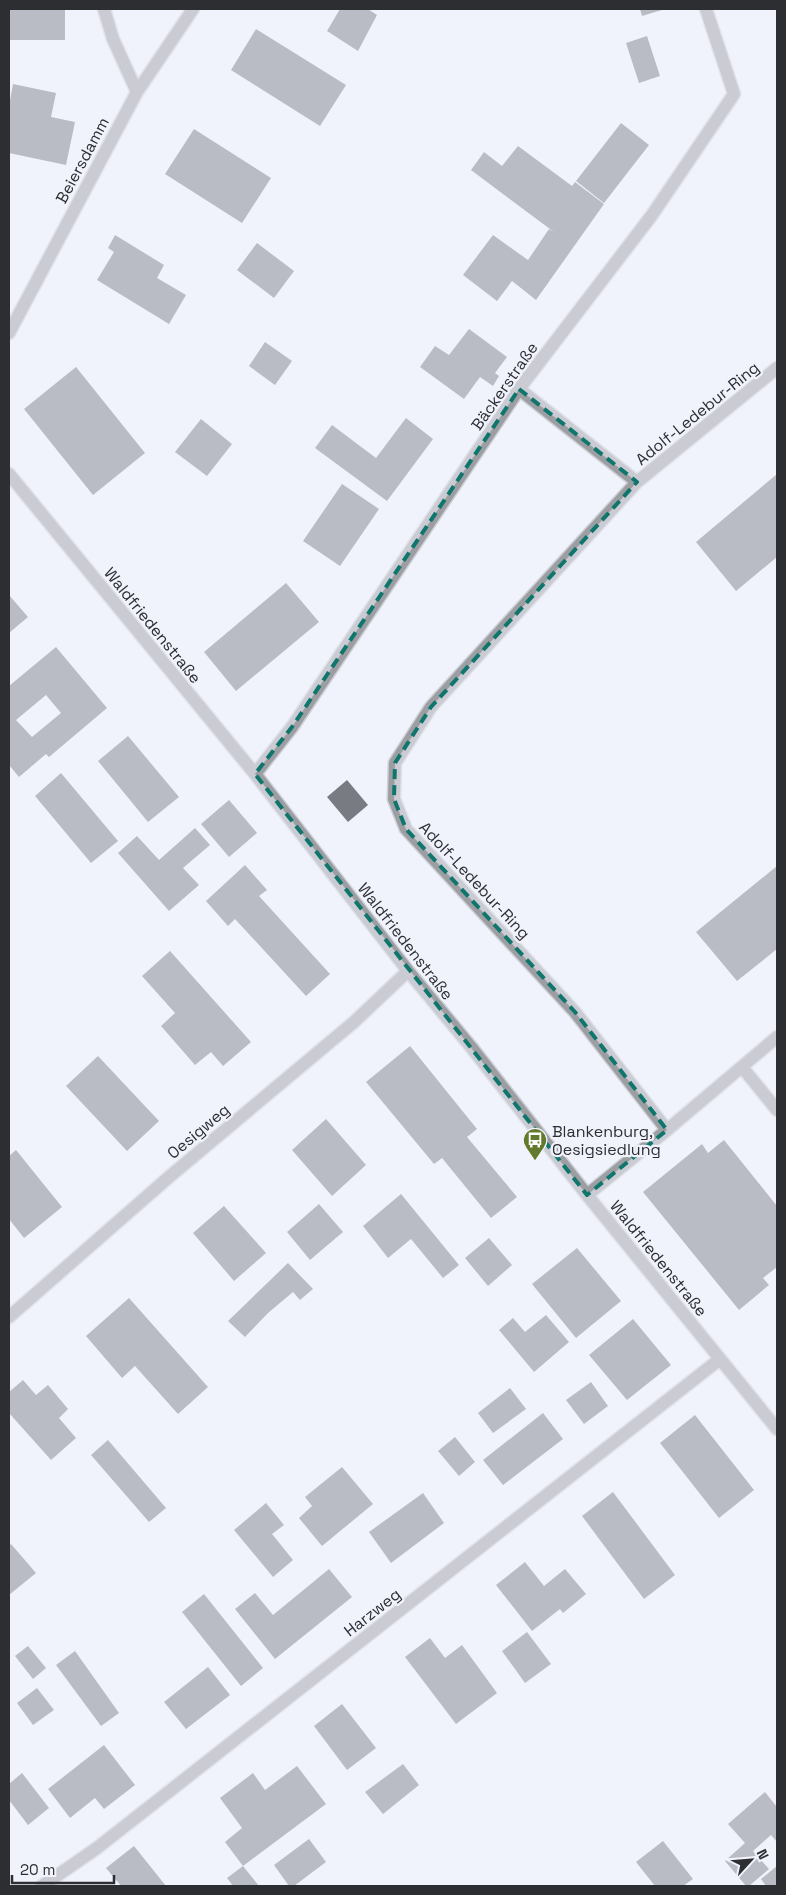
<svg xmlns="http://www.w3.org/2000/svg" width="786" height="1895" font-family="'Space Grotesk',sans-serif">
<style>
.building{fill:#797b83;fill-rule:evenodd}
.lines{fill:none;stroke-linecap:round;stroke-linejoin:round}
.minor-casing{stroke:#cdd0d8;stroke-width:15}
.minor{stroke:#9d9ea2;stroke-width:12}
.marked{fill:none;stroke:#0f766e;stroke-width:4;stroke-dasharray:10 6;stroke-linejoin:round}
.labels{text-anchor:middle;stroke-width:4.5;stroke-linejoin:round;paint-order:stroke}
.street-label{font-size:16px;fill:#2d2e32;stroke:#f0f3fc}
.poi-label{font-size:16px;fill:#2d2e32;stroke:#f0f3fc;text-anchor:start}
</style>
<rect width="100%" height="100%" fill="#f0f3fc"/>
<path class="building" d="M9 9H65V40H9Z
M340 9H368L377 15 358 51 327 31Z
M640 9H665L642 16Z
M256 29 346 85 320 126 231 70Z
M647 36 660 76 639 83 626 43Z
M13 84 56 93 51 117 75 122 66 165 9 153V106Z
M621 123 649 145 604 203 576 181Z
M194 129 271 178 242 223 165 174Z
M518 146 572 186 575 182 604 204 536 300 512 281 497 301 463 275 493 235 528 260 549 229 554 232 471 170 484 152 502 166Z
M115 235 164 265 157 278 186 295 169 324 97 280 114 252 108 248Z
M257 243 294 271 274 298 237 270Z
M469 329 507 357 495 373 499 376 493 386 480 377 464 399 420 367 435 346 449 355Z
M265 342 292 361 275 385 249 366Z
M76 367 145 453 93 495 24 409Z
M406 418 433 439 387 501 315 448 332 425 376 458Z
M201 419 232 444 207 476 175 452Z
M777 474V557L736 591 696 542Z
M342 484 379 509 340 566 303 541Z
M286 583 319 622 236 691 204 652Z
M9 595 28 617 9 633Z
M56 647 107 708 49 757 46 754 19 777 9 765V686ZM46 695 61 713 32 737 16 720Z
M128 736 179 797 148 822 98 761Z
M61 773 118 841 91 863 35 796Z
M347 780 368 805 348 822 327 797Z
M229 800 257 833 229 857 201 824Z
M195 828 210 845 183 868 199 885 169 911 118 853 137 836 159 860Z
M245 865 267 890 259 896 330 974 306 996 235 919 228 926 206 901Z
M777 866V949L737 981 696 932Z
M170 951 251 1042 223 1066 211 1052 195 1065 161 1026 175 1013 142 976Z
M410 1046 477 1129 467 1137 517 1197 491 1218 442 1158 434 1164 366 1082Z
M98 1056 159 1121 127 1151 66 1086Z
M326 1119 366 1165 332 1196 292 1150Z
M724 1140 777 1206V1267L763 1278 769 1285 739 1310 643 1192 702 1144 708 1153Z
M16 1150 62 1207 24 1238 9 1219V1156Z
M401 1194 459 1265 443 1278 411 1239 388 1258 363 1226Z
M319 1204 343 1232 310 1260 287 1232Z
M224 1206 266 1253 234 1281 193 1233Z
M489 1238 512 1265 488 1286 465 1258Z
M577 1248 621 1301 576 1338 532 1284Z
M288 1263 313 1289 300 1300 293 1292 268 1313 245 1337 228 1321Z
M129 1298 208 1387 178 1414 135 1366 122 1378 86 1336Z
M546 1315 569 1342 534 1372 499 1330 513 1318 525 1332Z
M633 1319 671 1365 627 1400 589 1355Z
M23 1380 36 1395 48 1385 68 1409 59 1418 76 1438 51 1460 9 1413V1392Z
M591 1382 608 1406 584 1424 566 1400Z
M510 1388 526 1409 493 1433 478 1413Z
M543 1413 563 1439 503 1485 483 1460Z
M695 1415 754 1490 719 1518 660 1443Z
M455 1437 475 1462 459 1476 438 1451Z
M108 1440 166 1508 149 1522 91 1455Z
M342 1467 373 1504 322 1546 299 1518 312 1506 305 1497Z
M613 1492 675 1575 644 1599 582 1516Z
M423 1493 444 1523 391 1563 369 1532Z
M266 1503 284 1525 272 1534 293 1560 273 1577 234 1530Z
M11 1544 36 1573 9 1595V1546Z
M525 1562 544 1586 565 1569 586 1594 563 1613 560 1609 532 1631 496 1585Z
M329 1569 352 1597 275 1659 235 1609 255 1593 273 1615Z
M204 1594 263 1668 241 1686 182 1612Z
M527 1632 551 1664 525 1683 502 1651Z
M430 1638 445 1658 462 1645 497 1693 456 1724 405 1657Z
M28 1646 46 1668 33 1679 15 1656Z
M75 1651 119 1713 101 1726 56 1665Z
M208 1667 230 1695 186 1729 164 1702Z
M37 1688 54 1710 33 1725 17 1703Z
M342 1704 376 1748 347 1770 314 1726Z
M104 1745 135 1785 104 1809 95 1798 70 1818 48 1789Z
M403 1764 419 1785 383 1814 365 1792Z
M297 1766 326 1804 243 1866 225 1842 242 1828 220 1798 253 1773 265 1790Z
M22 1773 49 1808 28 1825 9 1800V1784Z
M765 1792 777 1807V1842L771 1835 753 1851 769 1869 749 1886H746L725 1861 745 1843 728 1824Z
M309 1839 326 1862 294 1886H289L274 1865Z
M663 1841 693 1879 683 1886H655L636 1862Z
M134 1846 166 1886H121L106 1868Z
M243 1866 259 1886H233L227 1878Z
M777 1866V1886H766L761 1879Z"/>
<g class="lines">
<g class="minor-casing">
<path id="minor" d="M104 9 113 39 137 92
M9 333 137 92 193 9
M519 389 637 482 777 368
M9 474 255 774 408 971 471 1047 587 1195 777 1429
M255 774 292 727 519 389 652 215 734 94 706 9
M742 1067 777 1110
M667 1130 777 1037
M587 1195 667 1130 575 1012 406 829 394 799 395 763 431 707 637 482
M9 1317 169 1177 354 1022 408 971
M42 1886 97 1848 720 1359"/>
</g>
<use href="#minor" class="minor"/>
</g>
<path d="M0 0H786V1895H0ZM519 389 637 482 431 707 395 763 394 799 406 829 575 1012 667 1130 587 1195 255 774 292 727Z" fill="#f0f3fc" fill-opacity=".55" fill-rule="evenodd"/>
<path class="marked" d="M519 389 637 482 431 707 395 763 394 799 406 829 575 1012 667 1130 587 1195 255 774 292 727Z"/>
<defs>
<g id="bus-pin" transform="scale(1.25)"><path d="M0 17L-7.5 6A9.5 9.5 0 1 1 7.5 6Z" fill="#637a2c" stroke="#f0f3fc"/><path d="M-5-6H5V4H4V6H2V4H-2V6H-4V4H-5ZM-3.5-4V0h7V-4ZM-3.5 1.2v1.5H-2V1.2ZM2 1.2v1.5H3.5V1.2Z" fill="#fff"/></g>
</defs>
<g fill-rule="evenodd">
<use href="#bus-pin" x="535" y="1140"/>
</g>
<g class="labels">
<g class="street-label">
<text transform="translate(82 160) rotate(-62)" y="6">Beiersdamm</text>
<text transform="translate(504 386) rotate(-55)" y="6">Bäckerstraße</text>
<text transform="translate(697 413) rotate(-39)" y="6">Adolf-Ledebur-Ring</text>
<text transform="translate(153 625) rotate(51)" y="6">Waldfriedenstraße</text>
<text transform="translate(475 880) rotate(47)" y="6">Adolf-Ledebur-Ring</text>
<text transform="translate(406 941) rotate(52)" y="6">Waldfriedenstraße</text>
<text transform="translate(198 1131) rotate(-40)" y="6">Oesigweg</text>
<text transform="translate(659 1258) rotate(51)" y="6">Waldfriedenstraße</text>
<text transform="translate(372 1612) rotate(-38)" y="6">Harzweg</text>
</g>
<g class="poi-label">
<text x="552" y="1137">Blankenburg,<tspan x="552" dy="18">Oesigsiedlung</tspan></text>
</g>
</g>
<rect width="786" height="1895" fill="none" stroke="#2d2e32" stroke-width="20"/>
<g transform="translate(751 1860) rotate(64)" stroke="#f0f3fc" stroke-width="4" paint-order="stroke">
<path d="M0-4L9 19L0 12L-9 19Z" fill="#2d2e32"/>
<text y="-8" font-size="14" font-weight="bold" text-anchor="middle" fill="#2d2e32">N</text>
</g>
<path d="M12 1875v8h102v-8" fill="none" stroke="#2d2e32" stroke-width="2.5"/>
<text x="20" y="1875" font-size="15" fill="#2d2e32" stroke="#f0f3fc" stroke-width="4" paint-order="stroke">20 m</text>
</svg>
